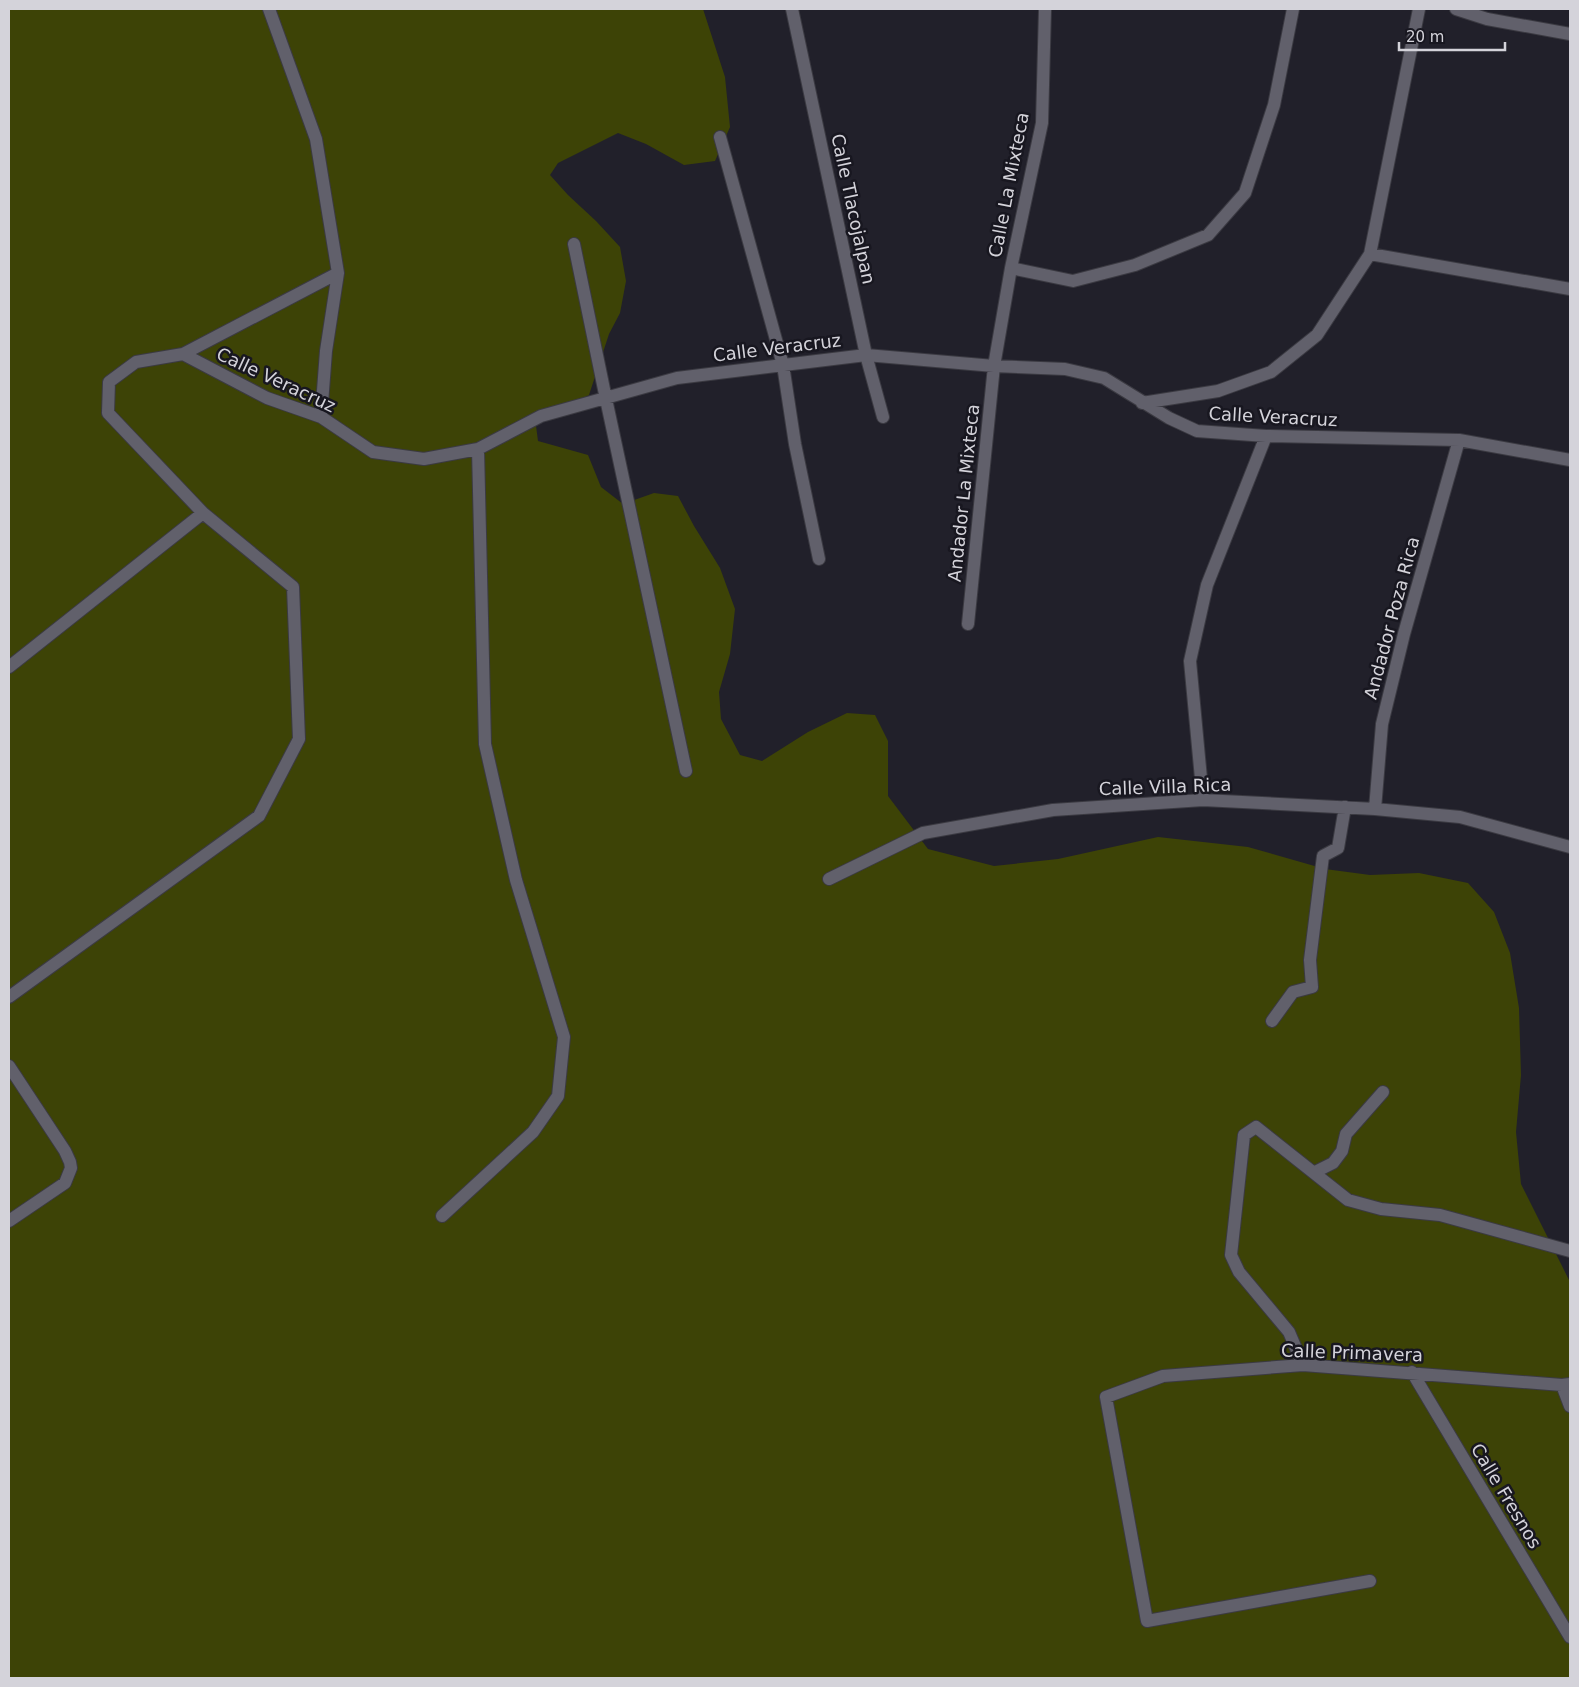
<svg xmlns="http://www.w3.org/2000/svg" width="1579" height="1687" font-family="'DejaVu Sans',sans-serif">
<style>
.green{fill:#3d4306}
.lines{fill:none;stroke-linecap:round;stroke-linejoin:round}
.lane-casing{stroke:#3b3a42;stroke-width:14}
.street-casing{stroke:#3b3a42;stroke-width:14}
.lane{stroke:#61606b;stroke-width:12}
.street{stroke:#61606b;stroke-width:12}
.labels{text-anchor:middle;stroke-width:5;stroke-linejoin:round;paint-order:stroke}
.street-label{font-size:18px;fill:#d4d3da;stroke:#181720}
</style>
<rect width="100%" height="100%" fill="#21202a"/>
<path class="green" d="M9 9H703L725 77 730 127 715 161 684 165 646 144 618 133 558 163 550 175 568 195 596 221 620 247 626 281 620 313 609 334 589 395 560 411 535 418 538 441 588 455 601 487 623 504 654 493 678 496 694 526 720 568 735 609 730 654 719 692 721 719 740 755 762 761 808 732 847 713 875 715 888 741V796L928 849 994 866 1058 859 1158 837 1248 847 1325 869 1370 875 1419 873 1468 883 1494 912 1510 953 1519 1008 1521 1075 1516 1132 1521 1184 1570 1282V1678H9Z"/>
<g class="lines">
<g class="lane-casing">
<path id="lane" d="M866 355 883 417
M1315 1172 1333 1163 1342 1151 1346 1134 1383 1092"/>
</g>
<g class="street-casing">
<path id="street" d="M269 9 316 139 338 273 326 351 321 417
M792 9 866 355
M1456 9 1487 19 1570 34
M720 137 783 365 795 444 819 559
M574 244 606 399 686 771
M1370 254 1570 289
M1011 268 1073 281 1135 265 1208 235 1245 193 1274 105 1293 9
M338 273 183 354 267 398 321 417 373 452 424 459 478 449 541 416 677 378 866 355 994 366 1065 369 1104 378 1169 418 1197 431 1266 436 1459 440 1570 460
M183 354 136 362 109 382 108 413 203 513
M1142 403 1218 391 1271 372 1317 335 1370 254 1419 9
M968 624 994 366 1011 268 1042 123 1045 9
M9 667 203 513 293 587 299 739 259 816 9 997
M1203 800 1190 661 1207 585 1266 436
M1375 809 1382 724 1404 634 1459 440
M829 879 923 833 1053 810 1203 800 1375 809 1460 817 1570 847
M1272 1021 1293 992 1312 987 1310 960 1323 856 1338 848 1345 807
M9 1066 65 1151 70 1162 71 1168 65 1183 9 1221
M442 1216 533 1132 558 1096 564 1037 516 880 485 744 478 449
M1303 1365 1289 1332 1239 1272 1231 1255 1244 1135 1256 1127 1348 1200 1381 1209 1440 1215 1570 1251
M1412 1372 1570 1637
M1562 1385 1570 1406
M1370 1581 1147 1621 1106 1397 1163 1376 1303 1365 1562 1385 1570 1384"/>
</g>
<use href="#lane" class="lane"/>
<use href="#street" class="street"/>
</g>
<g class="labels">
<g class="street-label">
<text transform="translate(1009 185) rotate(-79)" y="6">Calle La Mixteca</text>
<text transform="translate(853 209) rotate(78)" y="6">Calle Tlacojalpan</text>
<text transform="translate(777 348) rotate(-7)" y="6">Calle Veracruz</text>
<text transform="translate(276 380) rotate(25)" y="6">Calle Veracruz</text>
<text transform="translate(1273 417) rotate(3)" y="6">Calle Veracruz</text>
<text transform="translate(964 493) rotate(-84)" y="6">Andador La Mixteca</text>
<text transform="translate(1392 618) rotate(-75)" y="6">Andador Poza Rica</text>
<text transform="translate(1165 787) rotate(-2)" y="6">Calle Villa Rica</text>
<text transform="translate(1352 1353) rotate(2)" y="6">Calle Primavera</text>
<text transform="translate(1506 1496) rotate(59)" y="6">Calle Fresnos</text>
</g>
</g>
<rect width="1579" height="1687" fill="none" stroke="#d4d3da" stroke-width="20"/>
<path d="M1399 42v8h106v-8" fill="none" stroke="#d4d3da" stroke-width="2.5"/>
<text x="1406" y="42" font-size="15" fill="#d4d3da" stroke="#181720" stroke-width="4" paint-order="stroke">20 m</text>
</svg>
